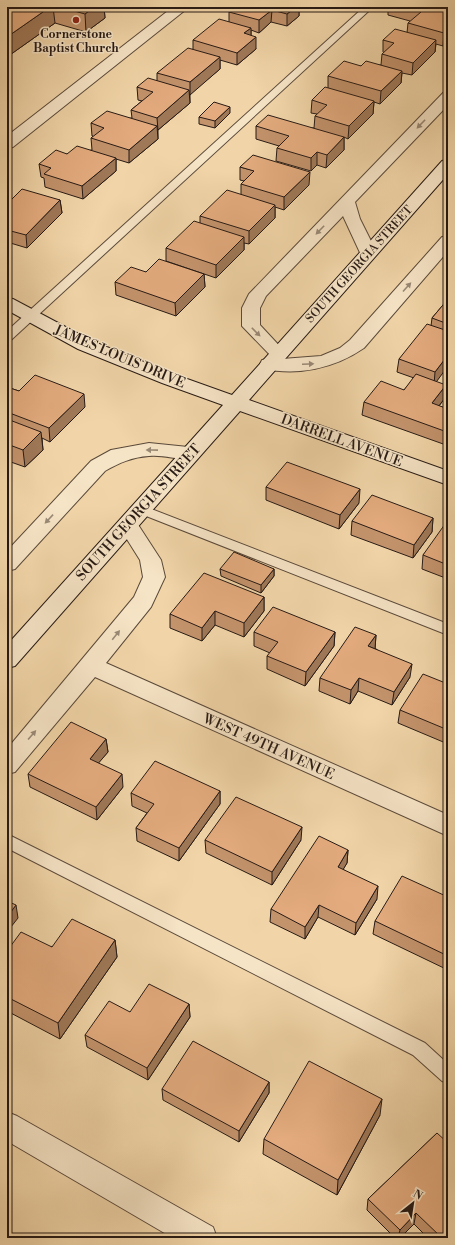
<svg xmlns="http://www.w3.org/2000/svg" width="455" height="1245" font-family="'Libre Bodoni',serif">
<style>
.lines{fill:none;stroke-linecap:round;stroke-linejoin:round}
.service-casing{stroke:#5a493a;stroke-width:2}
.minor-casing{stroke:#5a493a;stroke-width:2}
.secondary-casing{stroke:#271a15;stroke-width:2}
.service{fill:#f6e4c6;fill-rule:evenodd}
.minor{fill:#f6e4c6;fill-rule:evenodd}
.secondary{fill:#f6e4c6;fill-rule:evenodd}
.wall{fill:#c3936c;stroke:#271a15}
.shaded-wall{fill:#9f7858;stroke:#271a15}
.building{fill:#e3ab7e;stroke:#271a15}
.oneway{fill:#998976}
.poi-dot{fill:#8f2418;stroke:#f6e4c6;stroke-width:1.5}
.labels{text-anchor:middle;stroke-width:3;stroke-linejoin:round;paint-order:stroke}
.far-poi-label{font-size:12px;font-weight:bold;fill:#271a15;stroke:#f6e4c6}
.far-street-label{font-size:12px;fill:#271a15;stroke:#f6e4c6}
.street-label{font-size:14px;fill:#271a15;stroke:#f6e4c6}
</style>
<rect width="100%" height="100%" fill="#f1d5a8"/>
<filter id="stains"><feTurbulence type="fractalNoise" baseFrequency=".005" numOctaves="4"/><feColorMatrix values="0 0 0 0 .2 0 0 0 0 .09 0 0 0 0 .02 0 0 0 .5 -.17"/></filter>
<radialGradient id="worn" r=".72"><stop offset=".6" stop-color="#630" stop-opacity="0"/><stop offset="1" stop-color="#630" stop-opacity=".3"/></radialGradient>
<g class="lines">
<g class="service-casing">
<path id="service" d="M364 7H373L11 340 7 341V331Z
M141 505 448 624V635L136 512 134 509 136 506Z
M7 834 425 1043 448 1064V1083L442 1081 413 1055 7 848Z"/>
</g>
<g class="minor-casing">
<path id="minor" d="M173 7H189L13 147 7 149V136Z
M448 91V105L355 202 360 219 377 253 374 257 368 258 362 257 343 216 266 296 260 308V325L287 354 282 359 321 356 340 348 350 340 442 237 448 236V251L364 348C335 368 297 377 262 368L260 364 262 360 273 358 242 326V308L249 294 443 93Z
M149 443 198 448 201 453 198 458C182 462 165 454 149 456 132 457 119 463 105 471L15 569 7 571V551L91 461 111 450Z
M128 518 135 520 161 560 165 577 151 607 106 663 448 815V836L95 677 15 772 7 774V749L134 597 143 577 140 560 118 525 121 520Z
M7 1112 17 1116 213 1227 217 1238H173L7 1141Z"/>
</g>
<g class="secondary-casing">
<path id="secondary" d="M448 159V174L249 400 448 471V485L240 411 15 666 7 668V645L223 405 162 383 78 349 7 310V298L13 299 92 341 176 375 232 395 442 161Z"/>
</g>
<use href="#service" class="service"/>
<use href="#minor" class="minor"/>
<use href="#secondary" class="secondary"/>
</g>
<path class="wall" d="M7 7H104L105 18 86 32 55 23 7 57Z
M299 7V16L287 26 271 22 259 33 251 30V35L256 49 237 65 220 60V69L190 94V103L158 130V139L129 163 116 159V171L83 199 45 187 44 178 41 177 39 164 67 154 92 150 91 138 93 136H92L91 123 132 118 131 110 142 101 138 100 137 87 157 81V73L193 49V40L229 22V12Z
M388 7H448V40L443 46 436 44 435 52 412 75 402 73 401 83 380 104 374 102 373 114 348 139 344 137V150L326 168 317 165 311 171 276 161 277 148 279 146 256 139V126L314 128 315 116 317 114 311 113 312 100 328 88V76L361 66 381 65 382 54 384 53 383 52V40L407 33 408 23 410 21 388 15Z
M230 113 215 128 199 124V117Z
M240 167 309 185 284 210 275 207V218L249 244 244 243V250L216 278 166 261V248L200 223V216L241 195V184L244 181 240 180Z
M60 200 62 213 27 248 7 242V204Z
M146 272 204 274 205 287 176 316 116 295 115 282Z
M448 299V366L436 381 445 398 439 406 448 409V442L446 445 362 415 364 402 404 390 414 378 397 372 399 359 431 326 432 318Z
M7 387 19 391 85 407 50 442 42 438 43 450 25 467 8 461 7 462Z
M266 487 359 503 339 529 266 500Z
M433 518 432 532 413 558 351 535 352 521Z
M448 526V579L422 569 423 555Z
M220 569H274V576L261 593 221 576Z
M264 597V611L244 637 215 625 202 641 170 628V614Z
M254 632H335L334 646 305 686 267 669V656L270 653 254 646Z
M376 635 375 648 410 677 392 705 358 691 350 704 319 691 320 678Z
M448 684V744L398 723 400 710Z
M106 739 108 752 98 763 123 787 97 820 30 787 28 774Z
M220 791V804L179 861 137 841 136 828 147 813 132 806 131 793Z
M205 840H301L272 885 206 853Z
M348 850 347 863 343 869 377 899 355 935 318 917 305 939 270 922 271 909Z
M448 897V970L373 934 375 921Z
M115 940 117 957 60 1039 7 1011V951Z
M189 1004 190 1017 148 1080 87 1047 85 1035 130 1012Z
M269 1082V1093L239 1142 163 1100 162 1089Z
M380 1115 337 1195 263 1154 264 1139Z
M437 1133 448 1238H428L414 1224 400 1238H395L367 1210 368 1199Z"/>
<path class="shaded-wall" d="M50 7H53L55 23 7 57V37Z
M94 7H104L105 18 86 32 85 14Z
M296 7H299V16L287 26V14Z
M272 10 271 22 259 33V20Z
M251 28V40L244 33Z
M448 29V40L443 46 444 33Z
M256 37V49L237 65V53Z
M436 40 435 52 412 75 413 63Z
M220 57V69L190 95V82Z
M402 71 401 83 380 104 381 91Z
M189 90 190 103 158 130 157 118Z
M374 101 373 114 348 139 349 126Z
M230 107V113L215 128V121Z
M157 126 158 139 129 163V150Z
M344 137V150L326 168 327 155Z
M317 152V165L311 171V158Z
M116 158V171L83 199 82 186Z
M310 172 309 185 284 210V197Z
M60 200 62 213 27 248 26 235Z
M275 205V218L249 244V231Z
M244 237V250L216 278V265Z
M204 274 205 287 176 316 175 303Z
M448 355V366L434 385 435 372Z
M446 385 445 398 430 417 432 403Z
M84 394 85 407 50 442 49 428Z
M448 431V442L446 445 447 432Z
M41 432 43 450 25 467 23 450Z
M7 451 8 461 7 462Z
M360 489 359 503 339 529 340 515Z
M433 518 432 532 413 558 414 545Z
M274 569V576L261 593V585Z
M264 597V611L244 637V623Z
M215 611V625L202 641V628Z
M335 632 334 646 305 686 306 672Z
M376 635 375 649 368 646Z
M412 664 410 677 392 705 394 692Z
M359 678 358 691 350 704 351 690Z
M106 739 108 752 91 772 90 759Z
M122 774 123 787 97 820 96 807Z
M220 791V804L179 861V848Z
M302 827 301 840 272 885V872Z
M348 850 347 863 337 880 338 867Z
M378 886 377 899 355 935 356 923Z
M16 905 18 918 7 932V917Z
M319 905 318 917 305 939V927Z
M115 940 117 957 60 1039 58 1023Z
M189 1004 190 1017 148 1080 147 1068Z
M269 1082V1093L239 1142V1131Z
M382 1099 380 1115 337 1195 338 1180Z
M416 1213 414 1224 400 1238H398L400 1230Z"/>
<path class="building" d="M7 7H50L7 37Z
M60 7H94L85 14Z
M235 7H296L287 14 272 10 259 20 229 12Z
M403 7 448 8V29L444 33 408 23 421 12Z
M219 19 251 28 244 33 256 37 237 53 193 40Z
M395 29 436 40 413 63 382 54 394 43 383 40Z
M188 48 220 57 190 82 157 73Z
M344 61 361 66 366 61 402 71 381 91 328 76Z
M148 78 189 90 157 118 131 110 153 92 137 87Z
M325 87 374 101 349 126 315 116 327 105 312 100Z
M214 102 230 107 215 121 199 117Z
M107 111 157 126 129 150 91 138 104 128 91 123Z
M268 115 344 137 327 155 317 152 311 158 277 148 289 136 256 126Z
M77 146 116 158 82 186 44 174 51 168 39 164 56 150 67 154Z
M253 155 310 172 284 197 241 184 254 171 240 167Z
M22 189 60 200 26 235 7 230V204Z
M227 190 275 205 249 231 200 216Z
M194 221 244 237 216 265 166 248Z
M159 259 204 274 175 303 115 282 131 267 146 272Z
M448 299V324L432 318Z
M427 324 448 331V355L435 372 399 359Z
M416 374 446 385 432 403 448 409V431L447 432 364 402 381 381 404 390Z
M35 375 84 394 49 428 7 412V387L19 391Z
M7 419 41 432 23 450 7 444Z
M287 462 360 489 340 515 266 487Z
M372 495 433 518 414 545 352 521Z
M445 524 448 526V565L423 555Z
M234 552 274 569 261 585 220 569Z
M204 573 264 597 244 623 215 611 202 628 170 614Z
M273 607 335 632 306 672 267 656 278 642 254 632Z
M355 627 376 635 368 646 412 664 394 692 359 678 351 690 320 678Z
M423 674 448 684V730L400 710Z
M71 722 106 739 90 759 122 774 96 807 28 774Z
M155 761 220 791 179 848 136 828 154 804 131 793Z
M236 797 302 827 272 872 205 840Z
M319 836 348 850 338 867 378 886 356 923 319 905 305 927 271 909Z
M402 876 448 897V956L375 921Z
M7 901 16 905 7 917Z
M72 919 115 940 58 1023 7 997V951L21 932 52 947Z
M149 984 189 1004 147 1068 85 1035 109 1001 130 1012Z
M193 1041 269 1082 239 1131 162 1089Z
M309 1061 382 1099 338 1180 264 1139Z
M437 1133 448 1143V1238H442L416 1213 400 1230 368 1199Z"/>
<defs><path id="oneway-solid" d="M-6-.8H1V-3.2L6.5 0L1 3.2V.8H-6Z"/></defs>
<g class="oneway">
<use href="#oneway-solid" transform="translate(421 124) rotate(134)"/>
<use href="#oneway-solid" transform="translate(320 230) rotate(134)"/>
<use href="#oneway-solid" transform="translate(407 287) rotate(-48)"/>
<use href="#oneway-solid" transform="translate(256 332) rotate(45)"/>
<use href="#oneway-solid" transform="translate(308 364) rotate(-2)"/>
<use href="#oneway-solid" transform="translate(152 450) rotate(-179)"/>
<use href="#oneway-solid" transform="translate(49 519) rotate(133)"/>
<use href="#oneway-solid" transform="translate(116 635) rotate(-51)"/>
<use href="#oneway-solid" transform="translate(32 735) rotate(-49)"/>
</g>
<circle class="poi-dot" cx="76" cy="20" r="4"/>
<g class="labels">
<g class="far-poi-label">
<text x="76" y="38">Cornerstone<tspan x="76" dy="14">Baptist Church</tspan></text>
</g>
<g class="far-street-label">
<text transform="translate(359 264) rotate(-48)" y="4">SOUTH GEORGIA STREET</text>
</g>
<g class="street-label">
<text transform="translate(120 356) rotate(23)" y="5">JAMES LOUIS DRIVE</text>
<text transform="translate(342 440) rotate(20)" y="5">DARRELL AVENUE</text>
<text transform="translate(138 512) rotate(-48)" y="5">SOUTH GEORGIA STREET</text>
<text transform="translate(269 746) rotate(24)" y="5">WEST 49TH AVENUE</text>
</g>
</g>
<rect width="455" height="1245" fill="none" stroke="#f1d5a8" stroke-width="24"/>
<rect x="8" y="8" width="439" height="1229" fill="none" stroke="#271a15" stroke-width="2"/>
<rect x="12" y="12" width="431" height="1221" fill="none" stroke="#271a15"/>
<g transform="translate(413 1203) rotate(30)" stroke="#f6e4c6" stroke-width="3" paint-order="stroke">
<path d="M0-3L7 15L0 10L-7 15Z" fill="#271a15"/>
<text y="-6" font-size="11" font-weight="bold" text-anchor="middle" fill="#271a15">N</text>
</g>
<rect width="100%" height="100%" filter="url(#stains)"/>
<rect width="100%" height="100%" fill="url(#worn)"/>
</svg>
